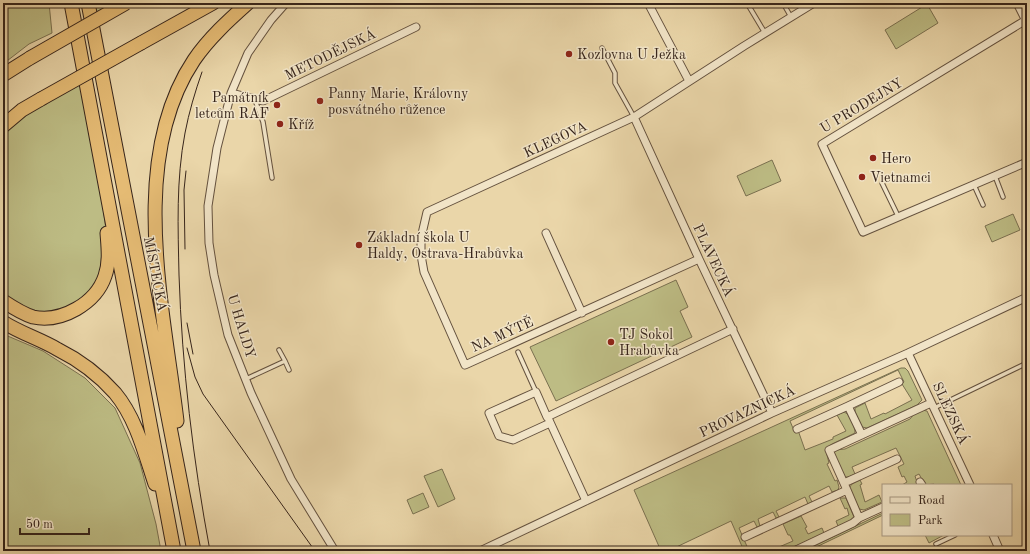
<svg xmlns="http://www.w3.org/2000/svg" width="1030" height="554" font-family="'Old Standard TT',serif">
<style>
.green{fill:#bdbc84;stroke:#7a7050}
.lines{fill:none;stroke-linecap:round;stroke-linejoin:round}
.lane-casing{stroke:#64513e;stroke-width:5.5}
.street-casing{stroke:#64513e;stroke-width:9}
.highway-casing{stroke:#37251b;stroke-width:15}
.lane{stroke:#f1e4c7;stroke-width:3.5}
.street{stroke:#f1e4c7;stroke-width:7}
.highway{stroke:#e5bb74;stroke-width:13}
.tram{stroke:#37251b;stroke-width:1}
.highway-bridge-casing{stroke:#37251b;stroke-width:15;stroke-linecap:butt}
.highway-bridge{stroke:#e5bb74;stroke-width:13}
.poi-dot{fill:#8f2418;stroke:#f1e4c7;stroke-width:1.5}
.labels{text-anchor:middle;stroke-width:3;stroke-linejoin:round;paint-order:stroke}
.street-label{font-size:14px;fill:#37251b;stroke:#f1e4c7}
.poi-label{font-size:14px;fill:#37251b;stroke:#f1e4c7;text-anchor:start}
</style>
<rect width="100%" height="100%" fill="#ead6a9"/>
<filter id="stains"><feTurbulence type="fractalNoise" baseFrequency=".005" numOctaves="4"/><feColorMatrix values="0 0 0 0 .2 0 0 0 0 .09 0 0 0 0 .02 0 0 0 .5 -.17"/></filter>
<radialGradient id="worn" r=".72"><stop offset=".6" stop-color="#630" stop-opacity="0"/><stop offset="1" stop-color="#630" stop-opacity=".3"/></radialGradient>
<path class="green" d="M3 3H49L52 33 29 44 3 64Z
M89 3H126L93 22Z
M927 4 938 23 896 49 885 30Z
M85 76 92 116 108 247 98 291 49 318 3 301V126Z
M772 160 781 181 746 196 737 176Z
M1013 214 1020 230 992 242 985 226Z
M676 280 688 307 680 311 692 337 556 401 530 347Z
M3 334 43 351 85 378 115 408 140 463 156 524 161 551H3Z
M901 368H905L908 371 922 400 917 405 867 428 862 427 855 412V408L865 403 871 419 884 413 885 414 912 400 902 384 904 382 898 370 790 421 795 433 798 432 799 433 805 450 833 439V437L846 431 837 415 844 412C850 414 855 426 855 433L832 444 829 446 826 451 829 463 827 464 835 481 837 480 839 487 838 490 832 492 829 486 809 496 812 502 808 504 805 497 776 511 779 517 776 518 773 512 758 519 760 526 757 527 754 521 739 528 749 551H744L731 521 668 551H661L634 490Z
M922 410 927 411 961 485H935L934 484 925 485 919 474 915 476 917 482V485H902L907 482 904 476 902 477 898 467 904 464 896 448 852 467 855 474 849 477H844L833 452 835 450 845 449 910 419 915 413Z
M442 469 455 499 438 507 424 476Z
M860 480 862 484 860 485 865 502 879 495 882 502 864 510 859 509 849 488 852 484Z
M423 493 429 507 413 514 407 500Z
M840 498H846L854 517 853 520 838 526 836 521 849 515 847 508 845 509Z
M883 513V515L808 551H803Z
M801 516 807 527 805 528 808 534 822 528 824 533 785 551H781L779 547 793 541 790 535H788L783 524Z
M925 535H944L929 543Z"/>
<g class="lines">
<g class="lane-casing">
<path id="lane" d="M747 3 765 33
M783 3 791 17
M602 48 615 73V83L634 117
M255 100 263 122 272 178
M995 176 1003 197
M882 183 898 216
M974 185 983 205
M279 350 285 361
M518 352 536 392
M246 379 285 361 289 370
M934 408 1027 363
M936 544 955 535"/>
</g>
<g class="street-casing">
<path id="street" d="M286 3 271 20 248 53 231 93 217 148 208 206 209 243 214 275 228 335 251 393 291 479 335 551
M648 3 689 81
M1017 3 1027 23
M1026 20 822 144 863 232 1027 162
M231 93 263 101 416 27
M634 117 699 259 772 413
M546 233 582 313
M699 259 465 365 424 272 421 255V238L427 212 634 117 744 46 814 3
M908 353 970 485
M549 420 586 501
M550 423 513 440 499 436 489 413 536 392 547 417 733 329
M797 429 848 406
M862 435 848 406 899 382
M920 482 922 485
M844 483 897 459
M859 518 883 507
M993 535 1000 551
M745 537 847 490 829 450 931 403
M480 551 772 413 908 353 1027 297
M794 551 853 523 859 518 847 490"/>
</g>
<g class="highway-casing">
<path id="highway" d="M71 3 174 551
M88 3 194 551
M141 43 213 3
M3 75 30 58
M3 126 22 110 41 99
M3 301C12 307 23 314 33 317 62 323 96 303 105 276 110 262 108 247 107 233
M3 322C20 333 40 339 57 349 79 360 99 375 115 393 136 418 145 454 155 484
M177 421C164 310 127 160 194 60 209 38 229 20 248 3"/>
</g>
<use href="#lane" class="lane"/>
<use href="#street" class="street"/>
<use href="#highway" class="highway"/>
<path class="tram" d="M202 72C195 92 189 112 185 133 176 180 178 227 179 275 182 367 193 460 210 551
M185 249 184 190 186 171
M187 323 193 354
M187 348 195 377 203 394 315 551"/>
<g class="highway-bridge-casing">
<path id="highway-bridge" d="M30 58 126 3
M41 99 141 43"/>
</g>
<use href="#highway-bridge" class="highway-bridge"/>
</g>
<g class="poi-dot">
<circle cx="569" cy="54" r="4"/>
<circle cx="320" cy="101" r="4"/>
<circle cx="277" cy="105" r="4"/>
<circle cx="280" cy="124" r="4"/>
<circle cx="873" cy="158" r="4"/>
<circle cx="862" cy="177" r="4"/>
<circle cx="359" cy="245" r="4"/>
<circle cx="611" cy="342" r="4"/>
</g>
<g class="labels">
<g class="street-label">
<text transform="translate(330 54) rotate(-26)" y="5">METODĚJSKÁ</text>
<text transform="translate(861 105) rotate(-31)" y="5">U PRODEJNY</text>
<text transform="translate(555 139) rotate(-25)" y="5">KLEGOVA</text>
<text transform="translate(714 260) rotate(65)" y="5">PLAVECKÁ</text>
<text transform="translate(156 274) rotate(79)" y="5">MÍSTECKÁ</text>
<text transform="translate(242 326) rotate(73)" y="5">U HALDY</text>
<text transform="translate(502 334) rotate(-24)" y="5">NA MÝTĚ</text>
<text transform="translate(747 411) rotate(-25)" y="5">PROVAZNICKÁ</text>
<text transform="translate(951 413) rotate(65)" y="5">SLEZSKÁ</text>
</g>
<g class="poi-label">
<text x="577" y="59">Kozlovna U Ježka</text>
<text x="328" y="98">Panny Marie, Královny<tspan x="328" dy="16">posvátného růžence</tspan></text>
<text x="269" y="102" text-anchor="end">Památník<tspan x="269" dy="16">letcům RAF</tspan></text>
<text x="288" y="129">Kříž</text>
<text x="881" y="163">Hero</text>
<text x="870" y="182">Vietnamci</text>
<text x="367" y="242">Základní škola U<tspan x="367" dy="16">Haldy, Ostrava-Hrabůvka</tspan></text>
<text x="619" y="339">TJ Sokol<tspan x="619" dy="16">Hrabůvka</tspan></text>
</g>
</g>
<rect width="1030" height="554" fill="none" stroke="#ead6a9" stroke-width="16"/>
<rect x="4" y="4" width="1022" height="546" fill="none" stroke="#37251b" stroke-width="2"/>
<rect x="8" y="8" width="1014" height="538" fill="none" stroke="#37251b"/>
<rect x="882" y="484" width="130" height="52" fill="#f1e4c7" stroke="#a79882"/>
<rect x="890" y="497" width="20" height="6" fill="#f1e4c7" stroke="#a79882"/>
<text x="918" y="504" font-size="12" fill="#37251b">Road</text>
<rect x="890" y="514" width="20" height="12" fill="#bdbc84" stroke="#a79882"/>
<text x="918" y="524" font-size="12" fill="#37251b">Park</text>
<path d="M20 528v6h69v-6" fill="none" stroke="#37251b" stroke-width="2"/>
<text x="26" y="528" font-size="12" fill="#37251b" stroke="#f1e4c7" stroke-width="3" paint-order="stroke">50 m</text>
<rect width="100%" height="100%" filter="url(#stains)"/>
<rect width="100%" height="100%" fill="url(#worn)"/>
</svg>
